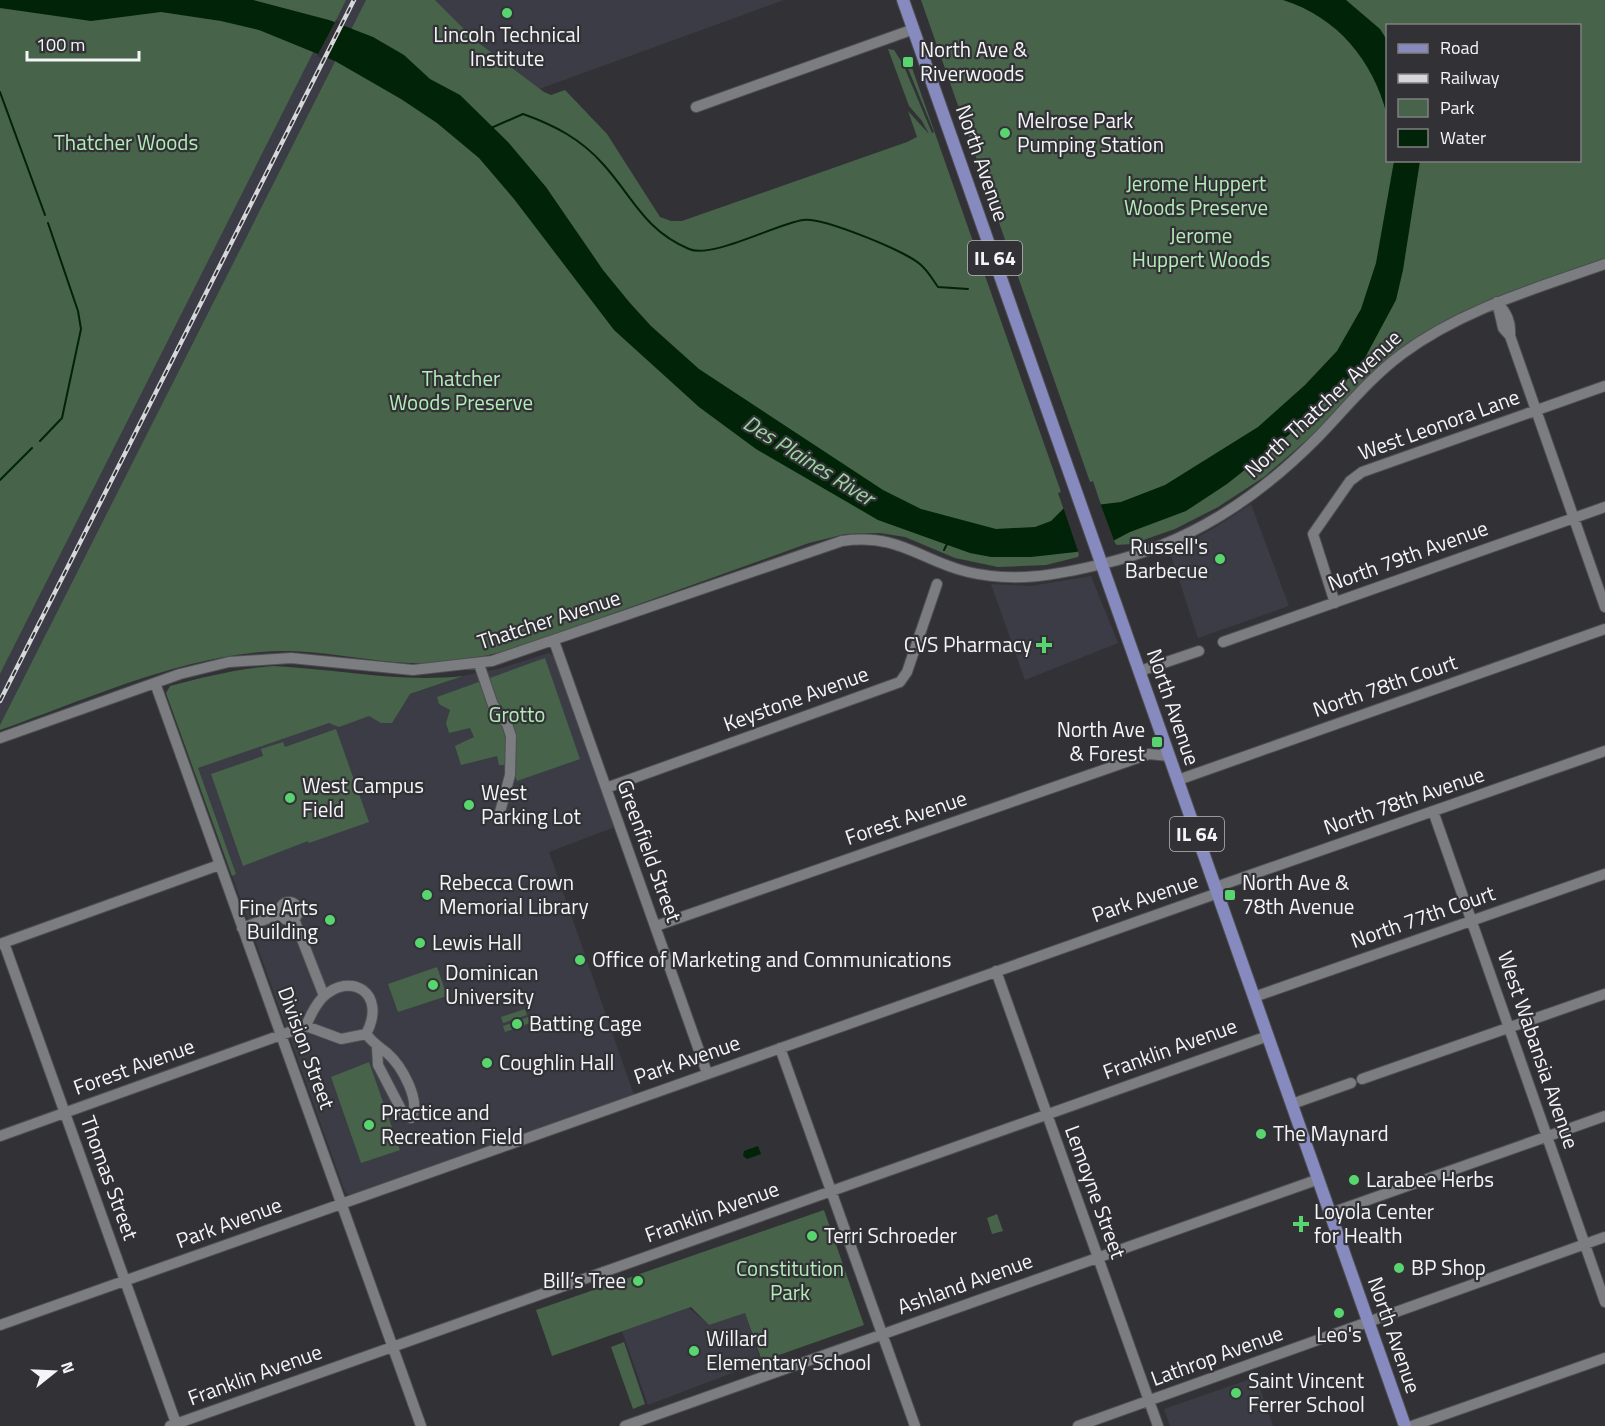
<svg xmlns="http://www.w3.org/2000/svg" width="1605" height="1426" font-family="'Titillium Web',sans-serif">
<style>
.built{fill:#3b3c46}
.green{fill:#47634a;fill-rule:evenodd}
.water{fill:#012307}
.pier{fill:#323236}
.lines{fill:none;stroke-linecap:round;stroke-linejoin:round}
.stream{stroke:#012307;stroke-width:2}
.minor-casing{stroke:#4e4f51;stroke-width:12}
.major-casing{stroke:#4e4f51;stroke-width:14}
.minor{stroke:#7c7d81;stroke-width:10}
.major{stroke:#868abe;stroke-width:12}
.rail-casing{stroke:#d6d7da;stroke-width:4.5}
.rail{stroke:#323236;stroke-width:2;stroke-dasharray:7;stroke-linecap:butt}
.poi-dot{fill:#58d56f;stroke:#323236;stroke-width:2}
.labels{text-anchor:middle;stroke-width:4.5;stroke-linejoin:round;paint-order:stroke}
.shield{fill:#323236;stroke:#bababd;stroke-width:1.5}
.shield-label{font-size:20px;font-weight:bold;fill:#f4f5f7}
.poi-label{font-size:21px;fill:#f4f5f7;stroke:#323236;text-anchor:start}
.park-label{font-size:21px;fill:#b2edb7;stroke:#323236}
.street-label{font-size:21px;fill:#f4f5f7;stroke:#323236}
.water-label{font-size:22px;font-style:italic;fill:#9cd6a2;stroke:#323236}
</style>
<rect width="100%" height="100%" fill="#323236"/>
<path class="built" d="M340 0H366L352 29 329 20Z
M435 0H784L539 89 476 41Z
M314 51 335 61 0 725V674Z
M1251 504 1289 606 1198 638 1170 552 1216 527Z
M1091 576 1118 643 1025 680 991 584 1031 586Z
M549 653 554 656 615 827 549 852 634 1095 349 1195 345 1192 194 769 463 676 502 668Z
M689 1308 709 1325 745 1313 761 1362 648 1405 622 1331Z
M1256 1377 1273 1426H1170L1164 1409Z"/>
<path class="green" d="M0 0H346L335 22 329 21 0 674Z
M366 0H435L476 41 544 92 551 95 565 90 607 134 660 217 671 221H682L907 142 917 137 908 111 929 134 922 121 909 106 888 49 894 50 903 64 932 133 934 132 907 66 911 65 1061 492 1058 493 1079 554 1078 557 1046 565 998 567 955 558 905 537 880 533 845 534 809 543 511 650C473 659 433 666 393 662 349 658 306 648 261 652 171 660 85 700 0 730V725Z
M921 0H1605V258L1525 286 1444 322 1264 477 1218 507 1175 529 1132 544 1117 545 1113 541 1093 481 1090 482ZM1388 26H1580V160H1388Z
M545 658 580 759 517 781 511 765H499L497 756 461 765 455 746 474 737 470 728 449 733 446 723 450 710 439 704 437 697Z
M273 666C337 669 399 683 463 676L410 694 392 723H381L369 716 339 727 329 723 198 768 236 874 232 876 166 693 170 686C204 677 237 669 273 666Z
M336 729 369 822 309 843 308 841 243 866 211 774 263 756 261 749 283 742 285 747Z
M437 967 447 996 398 1012 388 984Z
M525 1009 527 1015 503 1023 501 1017Z
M528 1017 530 1023 505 1032 503 1026Z
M369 1062 400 1150 361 1163 331 1077Z
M824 1210 864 1325 762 1361 745 1313 709 1325 691 1307 552 1356 536 1310Z
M997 1214 1003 1231 992 1234 987 1218Z
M624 1342 645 1404 633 1409 611 1347Z"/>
<path class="water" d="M0 0H253L329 20 373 37 404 55 430 79 460 95 508 142 546 187 603 270 630 303 651 326 699 369 883 490 921 509 996 529 1035 527 1051 521 1063 509 1121 502 1165 485 1258 427 1305 385 1337 351 1361 309 1376 263 1394 161H1420L1403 270 1396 300 1360 367 1300 426 1227 484 1186 511 1130 532 1113 541 1076 552 1031 557H991L970 553 878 520 756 449 699 407 614 330 514 199 479 158 437 123 401 99 335 61 259 30 221 21 161 12 91 21 0 8Z
M1283 0H1346L1380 29 1387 40V115C1373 60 1337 17 1283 0Z
M758 1146 761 1154 747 1159 743 1156 744 1151Z"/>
<path class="pier" d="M336 20 345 23 326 60 317 56Z
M1099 500 1115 543 1079 554 1063 507Z"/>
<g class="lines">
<path class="stream" d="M0 92 45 215
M491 128 523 114C554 125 581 139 603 164 633 197 644 230 689 249 712 259 776 224 803 220 822 217 906 251 921 265 928 271 933 280 938 287L968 289
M1359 366 1369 373
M40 441 62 418 81 329 78 311 48 223
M0 480 32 448
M944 550 948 542"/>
<g class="minor-casing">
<path id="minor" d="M696 107 914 29
M1497 302C1507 313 1511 322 1510 336L1605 607
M1497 302 1503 328 1510 336
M1335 603 1313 534 1350 481 1362 472 1605 386
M554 641 707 1073
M1223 642 1605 507
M479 664 493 705 507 724 511 736 510 775 500 812
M1140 671 1199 651
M155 683 421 1426
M0 738 180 674 229 662 291 658 413 670 492 661 842 541C900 533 919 560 968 572 1014 583 1057 575 1102 564 1188 544 1257 499 1318 437 1345 409 1371 377 1402 354 1463 309 1535 289 1605 264
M1178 780 1605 629
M606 788 900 682 907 672 937 584
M1433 811 1605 1302
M1216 887 1605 751
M280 911a9 9 0 1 1 18 0a9 9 0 1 1-18 0Z
M294 919 324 996
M656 926 1149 754 1169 756
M242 928 280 914
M4 943 177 1426
M0 944 219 865
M996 971 1158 1426
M1254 997 1605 874
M366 1034C374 1044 378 1046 387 1053 401 1065 422 1101 411 1118L403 1113 378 1065 377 1048
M780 1048 915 1426
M1362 1079 1605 994
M1292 1104 1351 1083
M0 1136 306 1026 341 1039 366 1034C388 993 350 970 322 998 315 1006 310 1016 306 1026
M1331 1213 1605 1116
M0 1325 1218 893
M170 1426 1268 1036
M625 1426 1319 1179
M1078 1426 1605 1237
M1412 1426 1605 1358"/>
</g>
<g class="major-casing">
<path id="major" d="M903 0 1405 1426"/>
</g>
<use href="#minor" class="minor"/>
<use href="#major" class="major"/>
<g class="rail-casing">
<path id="rail" d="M0 701 354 0"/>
</g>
<use href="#rail" class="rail"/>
</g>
<g class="poi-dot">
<circle cx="507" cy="13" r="6"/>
<rect x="902" y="56" width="12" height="12" rx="3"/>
<circle cx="1005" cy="133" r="6"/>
<circle cx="1220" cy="559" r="6"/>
<path d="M1041 636h6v6h6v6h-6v6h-6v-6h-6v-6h6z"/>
<rect x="1151" y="736" width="12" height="12" rx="3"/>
<circle cx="290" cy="798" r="6"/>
<circle cx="469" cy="805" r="6"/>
<circle cx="427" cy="895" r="6"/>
<rect x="1224" y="889" width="12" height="12" rx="3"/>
<circle cx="330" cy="920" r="6"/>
<circle cx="420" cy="943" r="6"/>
<circle cx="580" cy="960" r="6"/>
<circle cx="433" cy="985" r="6"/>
<circle cx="517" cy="1024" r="6"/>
<circle cx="487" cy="1063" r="6"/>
<circle cx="369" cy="1125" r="6"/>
<circle cx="1261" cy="1134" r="6"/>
<circle cx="1354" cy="1180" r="6"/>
<path d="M1298 1215h6v6h6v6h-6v6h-6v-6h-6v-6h6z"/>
<circle cx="812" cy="1236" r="6"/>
<circle cx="1399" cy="1268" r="6"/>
<circle cx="638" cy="1281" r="6"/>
<circle cx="1339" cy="1313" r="6"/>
<circle cx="694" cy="1351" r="6"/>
<circle cx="1236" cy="1393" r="6"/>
</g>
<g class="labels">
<g class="shield">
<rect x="968" y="241" width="54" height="34" rx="4.5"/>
<rect x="1170" y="817" width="54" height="34" rx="4.5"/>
</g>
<g class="shield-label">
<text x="995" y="265">IL 64</text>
<text x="1197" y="841">IL 64</text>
</g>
<g class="poi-label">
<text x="507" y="42" text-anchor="middle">Lincoln Technical<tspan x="507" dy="24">Institute</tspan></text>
<text x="920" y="57">North Ave &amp;<tspan x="920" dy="24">Riverwoods</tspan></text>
<text x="1017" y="128">Melrose Park<tspan x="1017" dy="24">Pumping Station</tspan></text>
<text x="1208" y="554" text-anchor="end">Russell's<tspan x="1208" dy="24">Barbecue</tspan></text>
<text x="1032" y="652" text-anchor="end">CVS Pharmacy</text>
<text x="1145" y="737" text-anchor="end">North Ave<tspan x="1145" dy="24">&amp; Forest</tspan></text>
<text x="302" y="793">West Campus<tspan x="302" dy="24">Field</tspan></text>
<text x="481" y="800">West<tspan x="481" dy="24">Parking Lot</tspan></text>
<text x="439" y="890">Rebecca Crown<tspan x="439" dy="24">Memorial Library</tspan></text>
<text x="1242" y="890">North Ave &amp;<tspan x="1242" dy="24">78th Avenue</tspan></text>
<text x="318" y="915" text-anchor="end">Fine Arts<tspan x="318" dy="24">Building</tspan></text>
<text x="432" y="950">Lewis Hall</text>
<text x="592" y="967">Office of Marketing and Communications</text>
<text x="445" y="980">Dominican<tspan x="445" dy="24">University</tspan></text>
<text x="529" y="1031">Batting Cage</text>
<text x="499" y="1070">Coughlin Hall</text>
<text x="381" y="1120">Practice and<tspan x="381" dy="24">Recreation Field</tspan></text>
<text x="1273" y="1141">The Maynard</text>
<text x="1366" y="1187">Larabee Herbs</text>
<text x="1314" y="1219">Loyola Center<tspan x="1314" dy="24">for Health</tspan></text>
<text x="824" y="1243">Terri Schroeder</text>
<text x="1411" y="1275">BP Shop</text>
<text x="626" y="1288" text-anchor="end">Bill’s Tree</text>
<text x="1339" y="1342" text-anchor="middle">Leo's</text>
<text x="706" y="1346">Willard<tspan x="706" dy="24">Elementary School</tspan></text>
<text x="1248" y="1388">Saint Vincent<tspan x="1248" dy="24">Ferrer School</tspan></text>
</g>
<g class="park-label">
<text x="126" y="150">Thatcher Woods</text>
<text x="1196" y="191">Jerome Huppert<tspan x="1196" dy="24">Woods Preserve</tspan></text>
<text x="1201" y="243">Jerome<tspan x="1201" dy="24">Huppert Woods</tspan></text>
<text x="461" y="386">Thatcher<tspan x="461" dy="24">Woods Preserve</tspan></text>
<text x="517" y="722">Grotto</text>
<text x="790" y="1276">Constitution<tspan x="790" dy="24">Park</tspan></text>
</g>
<g class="street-label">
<text transform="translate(982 163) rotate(71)" y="7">North Avenue</text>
<text transform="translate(1323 404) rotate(-43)" y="7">North Thatcher Avenue</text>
<text transform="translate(1439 425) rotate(-20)" y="7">West Leonora Lane</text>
<text transform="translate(1408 556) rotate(-20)" y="7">North 79th Avenue</text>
<text transform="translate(549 620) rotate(-18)" y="7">Thatcher Avenue</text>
<text transform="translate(1385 686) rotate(-19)" y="7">North 78th Court</text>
<text transform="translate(796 699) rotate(-20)" y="7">Keystone Avenue</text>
<text transform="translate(1173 707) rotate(71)" y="7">North Avenue</text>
<text transform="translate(1404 801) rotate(-19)" y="7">North 78th Avenue</text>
<text transform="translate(906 818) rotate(-19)" y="7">Forest Avenue</text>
<text transform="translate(649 851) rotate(70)" y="7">Greenfield Street</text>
<text transform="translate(1145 898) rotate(-19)" y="7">Park Avenue</text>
<text transform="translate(1423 917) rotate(-19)" y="7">North 77th Court</text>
<text transform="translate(306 1048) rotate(70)" y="7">Division Street</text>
<text transform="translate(1170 1049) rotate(-20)" y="7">Franklin Avenue</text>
<text transform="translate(1538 1050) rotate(71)" y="7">West Wabansia Avenue</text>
<text transform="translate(687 1060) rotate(-19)" y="7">Park Avenue</text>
<text transform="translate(134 1067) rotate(-20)" y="7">Forest Avenue</text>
<text transform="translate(109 1178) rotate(70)" y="7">Thomas Street</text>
<text transform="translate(1095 1192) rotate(70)" y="7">Lemoyne Street</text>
<text transform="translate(712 1212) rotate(-20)" y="7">Franklin Avenue</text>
<text transform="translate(229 1223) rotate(-20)" y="7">Park Avenue</text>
<text transform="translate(965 1284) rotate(-20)" y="7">Ashland Avenue</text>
<text transform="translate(1394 1335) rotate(71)" y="7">North Avenue</text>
<text transform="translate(1217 1356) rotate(-20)" y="7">Lathrop Avenue</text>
<text transform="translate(255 1375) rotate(-20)" y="7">Franklin Avenue</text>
</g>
<g class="water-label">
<text transform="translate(809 460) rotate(32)" y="8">Des Plaines River</text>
</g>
</g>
<rect x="1386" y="24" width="195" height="138" fill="#323236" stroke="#808083" stroke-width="1.5"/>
<rect x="1398" y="44" width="30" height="9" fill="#868abe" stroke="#808083" stroke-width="1.5"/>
<text x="1440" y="54" font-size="18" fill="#f4f5f7">Road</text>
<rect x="1398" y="74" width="30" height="9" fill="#d6d7da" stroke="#808083" stroke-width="1.5"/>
<text x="1440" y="84" font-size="18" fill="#f4f5f7">Railway</text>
<rect x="1398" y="99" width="30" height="18" fill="#47634a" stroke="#808083" stroke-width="1.5"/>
<text x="1440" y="114" font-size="18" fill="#f4f5f7">Park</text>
<rect x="1398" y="129" width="30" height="18" fill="#012307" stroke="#808083" stroke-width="1.5"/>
<text x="1440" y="144" font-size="18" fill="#f4f5f7">Water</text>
<g transform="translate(54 1372) rotate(72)" stroke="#323236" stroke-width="4.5" paint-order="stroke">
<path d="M0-4.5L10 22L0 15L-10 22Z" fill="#f4f5f7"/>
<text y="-9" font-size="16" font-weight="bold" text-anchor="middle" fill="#f4f5f7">N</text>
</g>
<path d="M27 51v9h112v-9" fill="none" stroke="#f4f5f7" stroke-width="3"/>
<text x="36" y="51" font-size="18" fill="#f4f5f7" stroke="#323236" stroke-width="4.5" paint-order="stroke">100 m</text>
</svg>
